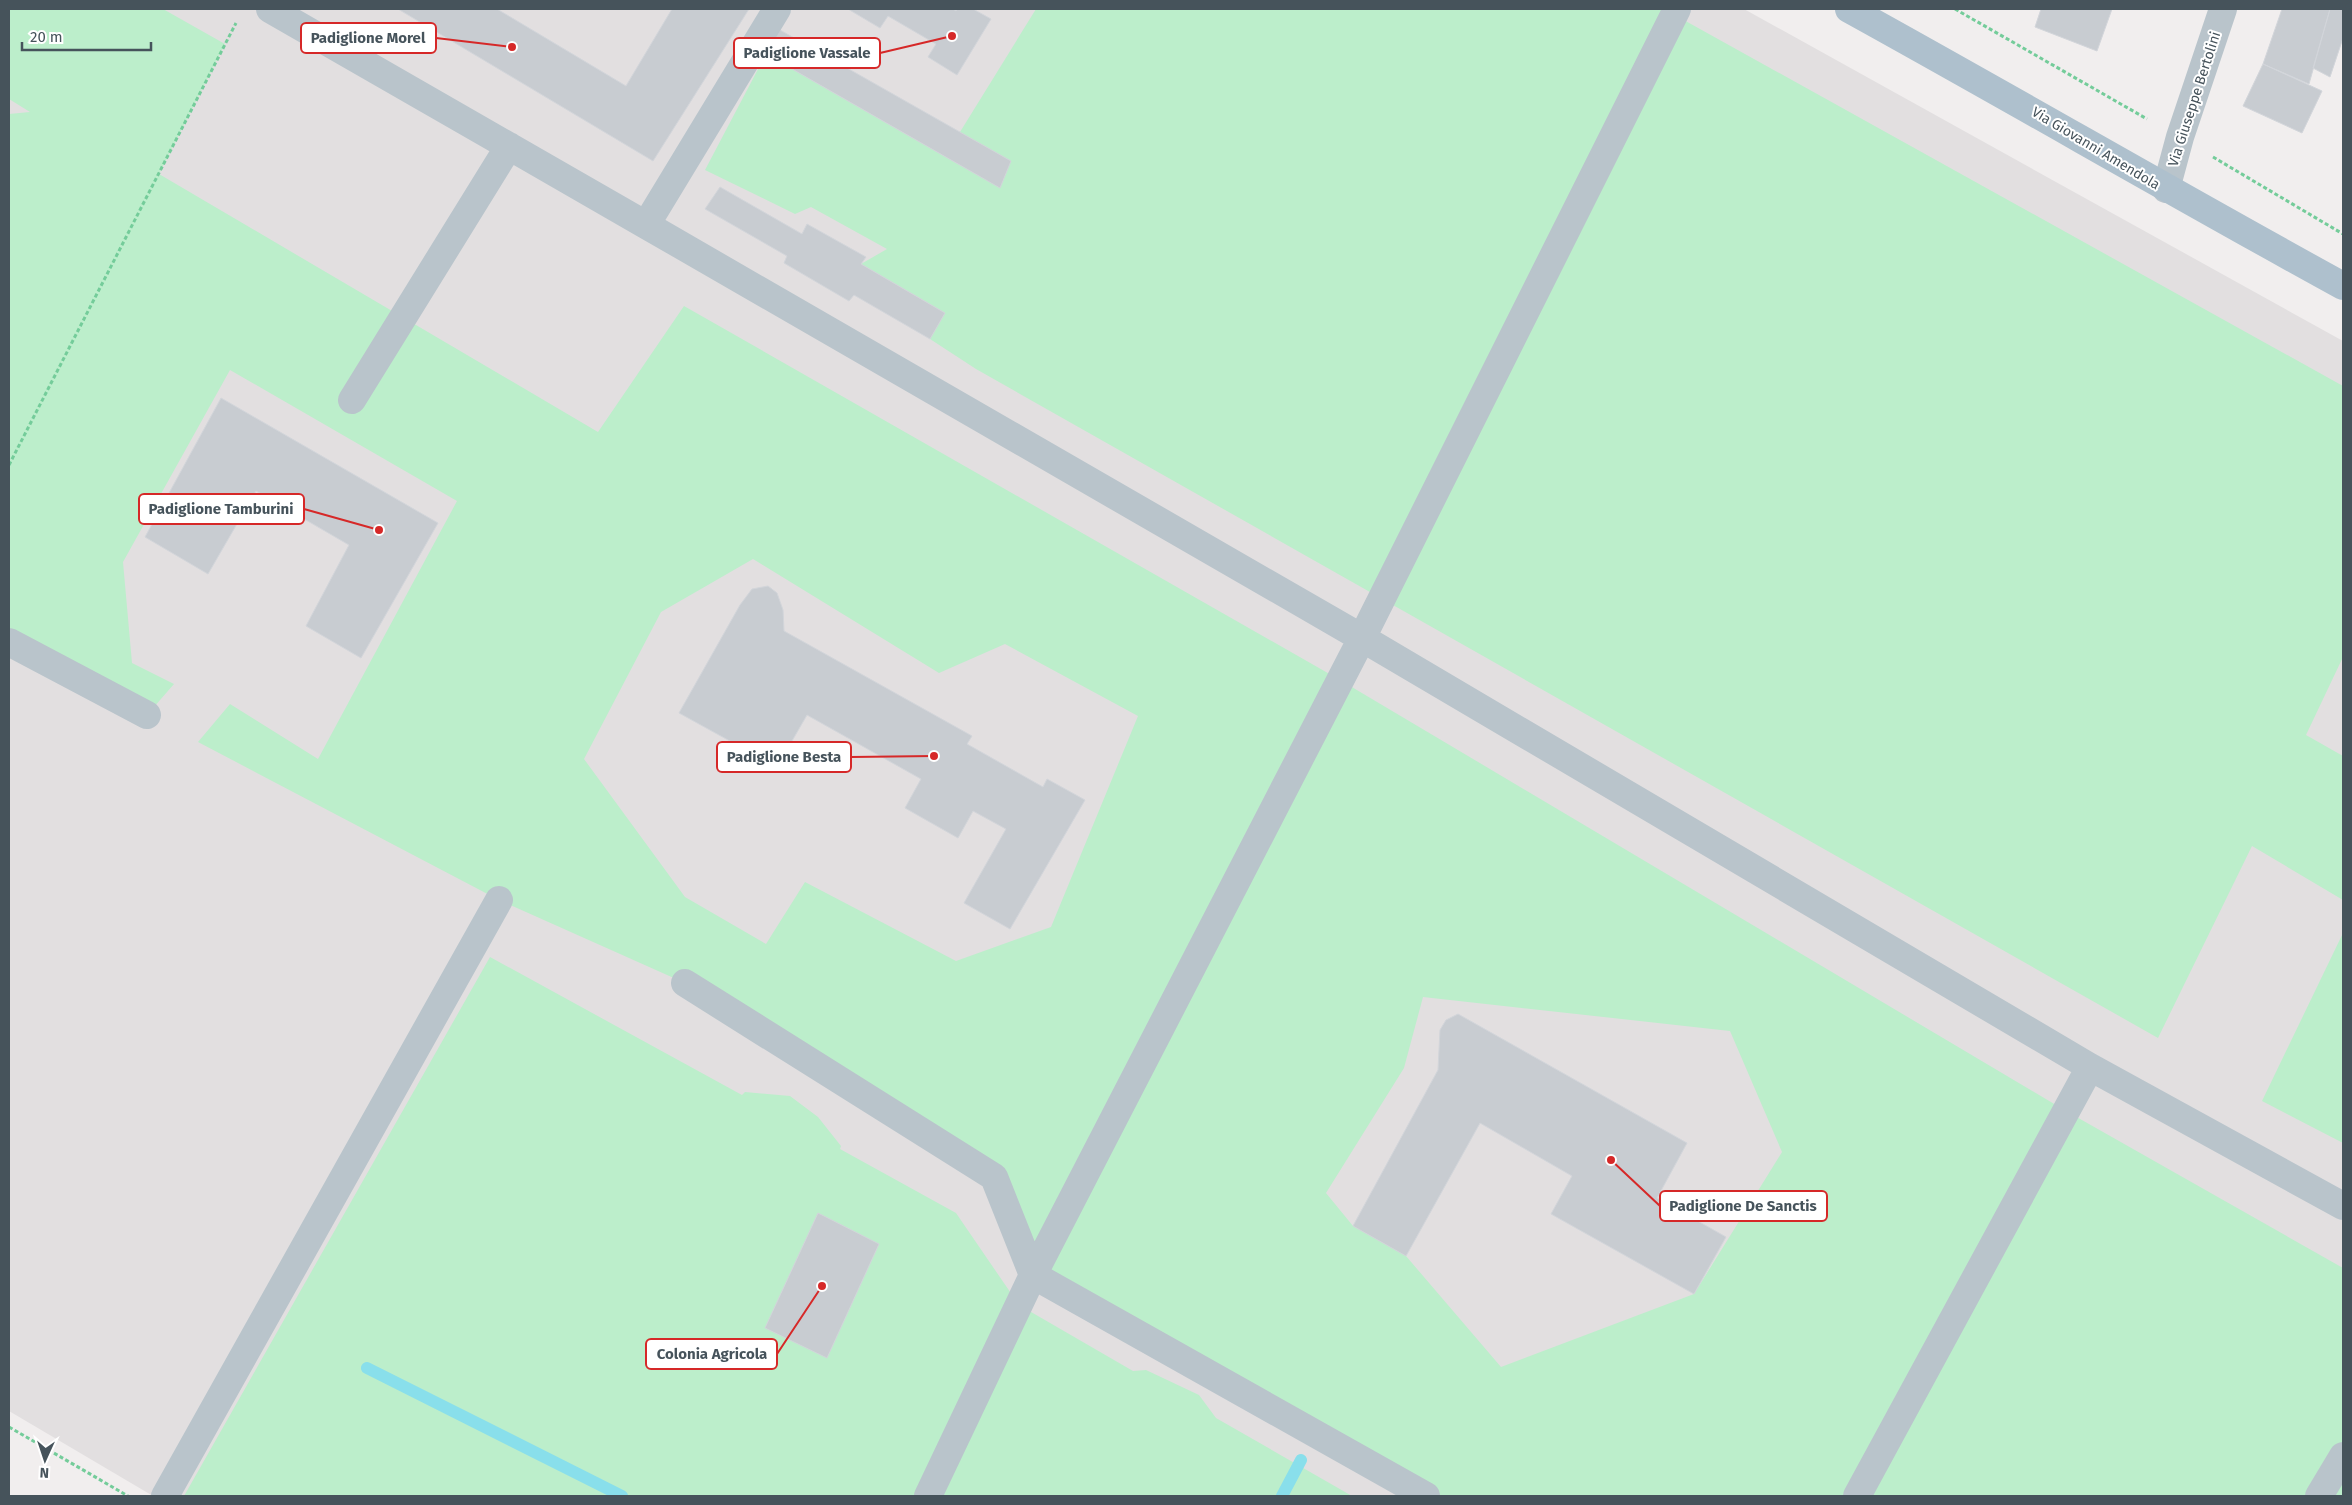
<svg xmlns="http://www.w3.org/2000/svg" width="2352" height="1505" font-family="'Fira Sans',sans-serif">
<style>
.education{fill:#e2dfe0}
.green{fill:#bceecb;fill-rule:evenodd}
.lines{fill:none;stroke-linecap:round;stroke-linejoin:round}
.stream{stroke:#89dfeb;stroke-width:12}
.building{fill:#c8ccd1;stroke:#d2d5da}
.path{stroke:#74cc9a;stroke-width:3;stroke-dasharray:4 2.5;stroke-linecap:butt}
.minor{stroke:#b9c4cb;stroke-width:28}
.major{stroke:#aec0cd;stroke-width:28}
.labels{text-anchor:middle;stroke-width:4;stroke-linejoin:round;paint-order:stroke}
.street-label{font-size:14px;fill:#46535b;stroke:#fff}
.leader{fill:none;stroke:#d62828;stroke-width:2}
.callout-dot{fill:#d62828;stroke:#fff;stroke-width:2}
.callout{fill:#fff;stroke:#d62828;stroke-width:2}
.callout-label{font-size:15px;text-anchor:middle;font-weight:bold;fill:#46535b}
</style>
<rect width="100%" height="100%" fill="#f1eeee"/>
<path class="education" d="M9 9H1744L2343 341V1496H153L9 1411Z"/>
<path class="green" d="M9 9H163L225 44 159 174 598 432 684 306 1340 680 2066 1111 2343 1268V1496H1426L1033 1275 994 1177 685 983 499 900 198 742 230 704 318 759 457 501 230 370 123 562 132 663 174 684 147 715 9 642V114L30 112 9 99ZM753 559 939 673 1005 644 1138 716 1051 927 956 961 805 882 766 944 685 897 584 759 661 612ZM1423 997 1730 1031 1782 1152 1694 1294 1501 1367 1406 1256 1353 1226 1326 1193 1404 1068Z
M1036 9H1664L2343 386V657L2306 735 2343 756V900L2252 846 2158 1038 976 369 930 339 945 313 861 264 887 249 811 207 795 214 705 170 766 54 965 168 960 132Z
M2343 933V1143L2262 1101Z
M490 957 742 1095 745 1092 790 1096 818 1117 841 1146 840 1149 956 1213 1019 1305 1133 1371 1146 1370 1199 1395 1216 1418 1352 1496H184Z"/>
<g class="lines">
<path class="stream" d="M367 1368 622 1496
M1282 1496 1301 1460"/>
</g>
<path class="building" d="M398 9H497L626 86 672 9H749L653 161Z
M848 9H953L956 11 957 9H973L991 19 957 75 928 57 936 44 888 16 880 28Z
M2041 9H2112L2097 51 2035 27Z
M2282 9H2330L2309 84 2263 64Z
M2330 9H2343V38L2330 77 2313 68Z
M780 30 1011 161 1000 188 766 54Z
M2263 64 2322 91 2302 133 2243 106Z
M720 187 802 234 807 224 866 257 861 264 945 313 930 339 854 295 849 301 784 263 787 256 705 209Z
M221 398 438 523 361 658 306 626 349 545 256 491 208 574 145 537Z
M768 586 777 593 783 610 784 631 972 736 967 744 1043 787 1047 779 1085 800 1010 929 964 903 1006 829 973 811 958 838 905 808 921 779 807 715 777 767 679 713 740 605 752 589Z
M1458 1014 1687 1143 1657 1198 1726 1237 1694 1294 1551 1214 1572 1176 1480 1123 1406 1256 1353 1226 1438 1070 1440 1030 1446 1020Z
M818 1213 879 1244 827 1358 765 1328Z"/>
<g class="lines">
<path class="path" d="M1955 9 2147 119
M2213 157 2343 234
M9 465 236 23
M9 1427 128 1496"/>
<path class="minor" d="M270 9 646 225 777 9
M2166 189 2180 137 2223 9
M646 225 1362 638 2090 1067 2343 1206
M352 400 509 146
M9 642 147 715
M685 983 994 1177 1033 1275 1426 1496
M165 1496 499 900
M928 1496 1033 1275 1362 638 1677 9
M1857 1496 2090 1067
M2319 1496 2343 1456"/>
<path class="major" d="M1849 9C2014 100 2177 195 2343 286"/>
</g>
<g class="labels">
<g class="street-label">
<text transform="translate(2194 99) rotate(-72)" y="5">Via Giuseppe Bertolini</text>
<text transform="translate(2096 148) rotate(31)" y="5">Via Giovanni Amendola</text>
</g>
</g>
<path class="leader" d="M512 47L436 38M952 36L880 53M379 530L304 509M934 756L851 757M1611 1160L1660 1206M822 1286L777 1354"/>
<g class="callout-dot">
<circle cx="512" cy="47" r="5"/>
<circle cx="952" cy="36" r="5"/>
<circle cx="379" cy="530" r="5"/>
<circle cx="934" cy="756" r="5"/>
<circle cx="1611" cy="1160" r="5"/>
<circle cx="822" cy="1286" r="5"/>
</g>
<g class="callout">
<rect x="301" y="23" width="135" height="30" rx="5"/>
<rect x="734" y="38" width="146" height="30" rx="5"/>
<rect x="139" y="494" width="165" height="30" rx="5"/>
<rect x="717" y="742" width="134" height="30" rx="5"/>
<rect x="1660" y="1191" width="167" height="30" rx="5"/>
<rect x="646" y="1339" width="131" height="30" rx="5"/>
</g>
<g class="callout-label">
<text x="368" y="43">Padiglione Morel</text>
<text x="807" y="58">Padiglione Vassale</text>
<text x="221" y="514">Padiglione Tamburini</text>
<text x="784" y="762">Padiglione Besta</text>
<text x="1743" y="1211">Padiglione De Sanctis</text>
<text x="712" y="1359">Colonia Agricola</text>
</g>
<rect width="2352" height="1505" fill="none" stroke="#46535b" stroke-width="20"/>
<g transform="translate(45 1460) rotate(183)" stroke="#ffffff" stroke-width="4" paint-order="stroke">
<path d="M0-4L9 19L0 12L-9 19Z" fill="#46535b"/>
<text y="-8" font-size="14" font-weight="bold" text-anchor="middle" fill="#46535b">N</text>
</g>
<path d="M22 42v8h129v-8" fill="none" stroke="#46535b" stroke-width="2.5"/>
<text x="30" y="42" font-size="15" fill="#46535b" stroke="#ffffff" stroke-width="4" paint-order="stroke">20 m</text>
</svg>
